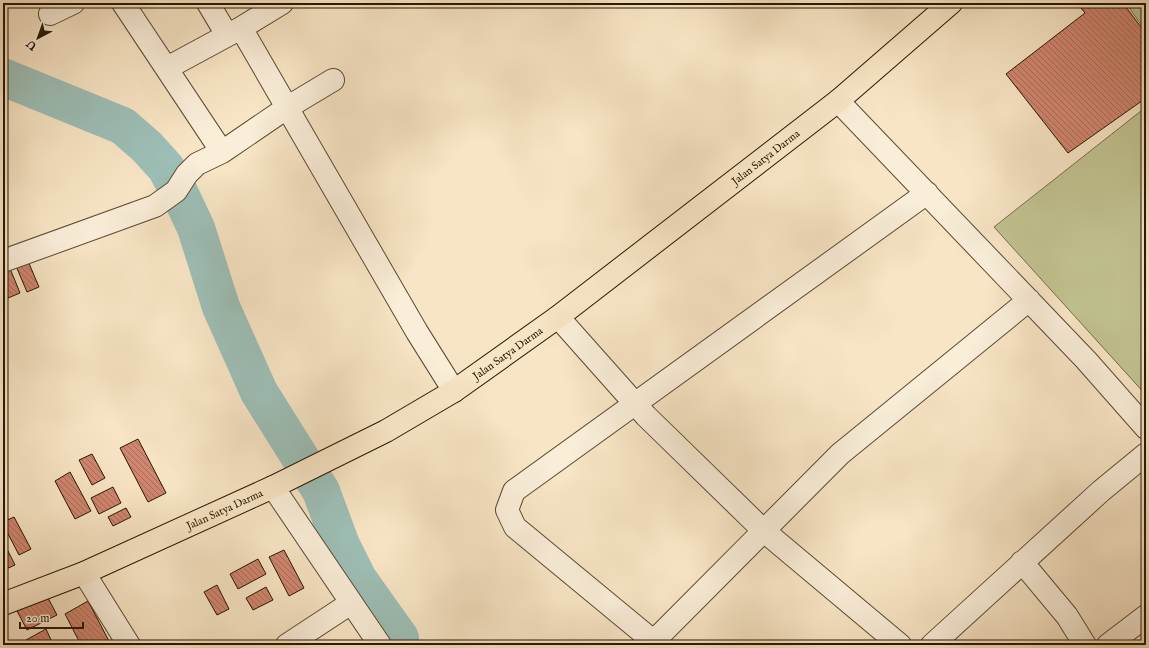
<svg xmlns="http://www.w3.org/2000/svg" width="1149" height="648" font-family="'IM FELL English',serif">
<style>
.park{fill:#c2c392;stroke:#746d4a}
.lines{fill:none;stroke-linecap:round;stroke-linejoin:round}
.river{stroke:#9dbfb7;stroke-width:38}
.building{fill:url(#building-back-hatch);stroke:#261702}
.minor-casing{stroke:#5a4a33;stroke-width:24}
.major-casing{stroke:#261702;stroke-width:24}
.minor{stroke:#faeed9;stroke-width:22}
.major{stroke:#f8e5c5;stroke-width:22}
.labels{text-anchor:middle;stroke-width:3.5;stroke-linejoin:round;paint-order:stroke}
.street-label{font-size:11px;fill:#261702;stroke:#faeed9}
</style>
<defs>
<pattern id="building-back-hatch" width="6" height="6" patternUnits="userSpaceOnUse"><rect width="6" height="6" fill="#d18670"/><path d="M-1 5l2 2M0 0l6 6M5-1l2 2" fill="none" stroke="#a96d5a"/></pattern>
</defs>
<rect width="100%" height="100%" fill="#f8e5c5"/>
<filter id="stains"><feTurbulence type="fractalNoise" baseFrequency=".005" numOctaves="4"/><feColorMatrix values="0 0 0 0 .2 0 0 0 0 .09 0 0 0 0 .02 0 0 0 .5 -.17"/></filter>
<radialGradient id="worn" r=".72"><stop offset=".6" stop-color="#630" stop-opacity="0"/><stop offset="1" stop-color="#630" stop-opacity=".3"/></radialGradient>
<path class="park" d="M1126 3H1146V32Z
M1146 107V395L994 227Z"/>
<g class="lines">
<path class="river" d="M3 77 123 126 147 147 166 168 180 194 196 228 221 307 259 392 321 491 341 545 358 579 400 638"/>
</g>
<path class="building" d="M1077 3H1123L1146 34V98L1068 153 1006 74 1085 13Z
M28 261 39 287 27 292 16 266Z
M9 266 20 293 8 298 3 285V269Z
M138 439 166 493 148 502 120 448Z
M92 454 105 478 92 485 79 460Z
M70 472 91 511 75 519 55 481Z
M113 487 121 503 99 514 91 498Z
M126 508 131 517 113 526 108 517Z
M14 517 31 549 19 555 3 524V522Z
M6 547 15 565 4 570 3 548Z
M284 550 304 588 289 596 269 557Z
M258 559 266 574 238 589 230 574Z
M217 585 229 609 217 615 204 592Z
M266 587 273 600 253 610 246 598Z
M47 596 57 615 27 630 17 611Z
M88 601 110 643 106 645H81L65 614Z
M46 629 52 642 47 645H28L26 640Z"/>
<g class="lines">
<g class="minor-casing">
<path id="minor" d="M123 3 222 152
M208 3 227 35
M50 14 73 3
M241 28 417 332 454 391
M167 68 241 28 282 3
M838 101 1086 360 1146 428
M3 261 155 206 176 191 187 174 197 164 222 152 288 107 333 80
M558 317 646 416 764 531 900 645
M273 487 380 645
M1022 562 1067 616 1085 645
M84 573 129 645
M653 641 515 527 507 510 514 491 927 193
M287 645 351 603
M650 645 840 454 1029 300
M932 645 1101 491 1146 454
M1108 645 1146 616"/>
</g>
<g class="major-casing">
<g id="major">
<path id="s1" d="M3 604 84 573 273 487 386 431 454 391 558 317 838 101 951 3"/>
</g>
</g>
<use href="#minor" class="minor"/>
<use href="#major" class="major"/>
</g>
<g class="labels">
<g class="street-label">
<text dy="4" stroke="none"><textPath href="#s1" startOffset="889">Jalan Satya Darma</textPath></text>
<text dy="4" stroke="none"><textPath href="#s1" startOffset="565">Jalan Satya Darma</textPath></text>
<text dy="4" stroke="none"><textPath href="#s1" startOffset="241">Jalan Satya Darma</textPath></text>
</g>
</g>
<rect width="1149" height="648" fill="none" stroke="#f8e5c5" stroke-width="16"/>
<rect x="4" y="4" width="1141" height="640" fill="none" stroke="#261702" stroke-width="2"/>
<rect x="8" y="8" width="1133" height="632" fill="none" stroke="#261702"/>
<g transform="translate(38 38) rotate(221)" stroke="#faeed9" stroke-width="3" paint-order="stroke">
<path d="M0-3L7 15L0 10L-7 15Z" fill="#261702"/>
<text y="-6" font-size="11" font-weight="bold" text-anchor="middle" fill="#261702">U</text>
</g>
<path d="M20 622v6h63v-6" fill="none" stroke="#261702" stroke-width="2"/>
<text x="26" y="622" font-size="12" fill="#261702" stroke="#faeed9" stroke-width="3" paint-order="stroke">20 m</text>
<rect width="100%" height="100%" filter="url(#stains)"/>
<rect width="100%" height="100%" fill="url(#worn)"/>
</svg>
